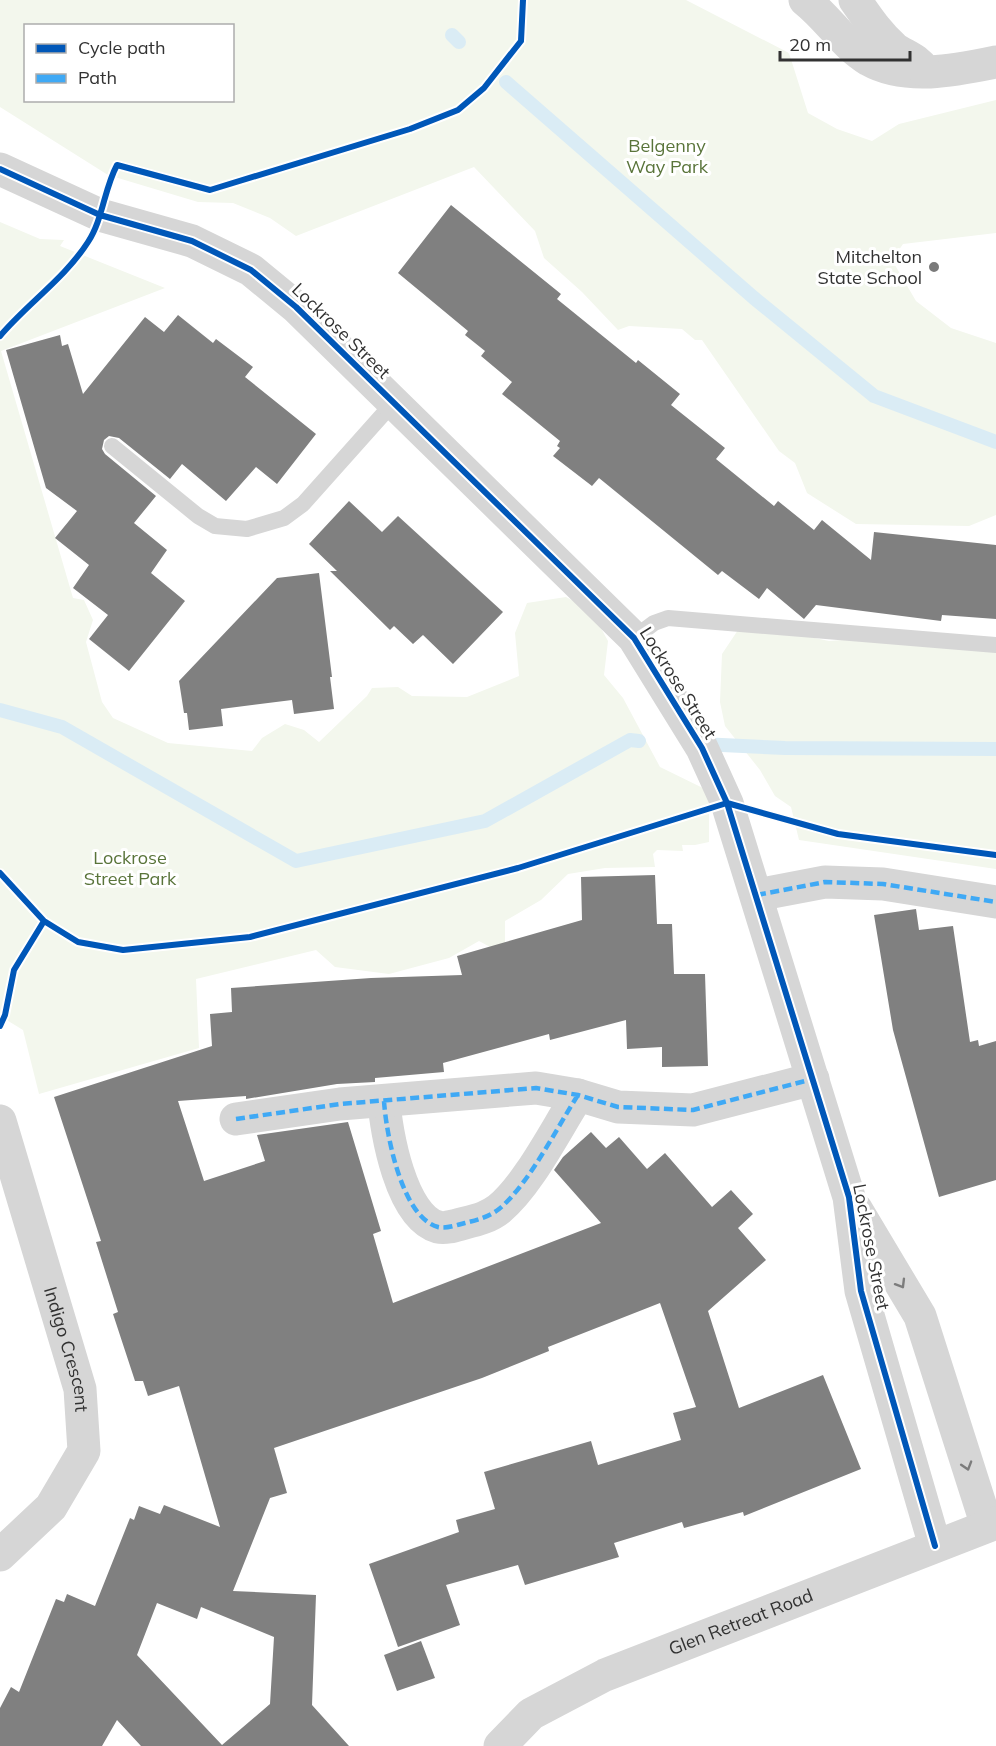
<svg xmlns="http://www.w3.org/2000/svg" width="996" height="1746" font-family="Mulish,sans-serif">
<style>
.green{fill:#f3f7ed;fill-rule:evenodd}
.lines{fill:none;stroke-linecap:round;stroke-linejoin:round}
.stream{stroke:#daecf5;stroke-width:14}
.building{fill:#808080;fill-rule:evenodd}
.service{stroke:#d6d6d6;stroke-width:16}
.minor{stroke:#d6d6d6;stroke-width:33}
.tertiary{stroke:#d6d6d6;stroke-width:33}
.quiet{stroke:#3fa9f5;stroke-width:4.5;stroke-dasharray:9 4.5;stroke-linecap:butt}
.cycleway-casing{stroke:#fff;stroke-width:10}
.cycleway{stroke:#0057b8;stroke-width:6}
.oneway{stroke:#7c7c7c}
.poi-dot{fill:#7a7a7a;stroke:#fff;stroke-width:2}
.labels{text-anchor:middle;stroke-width:6;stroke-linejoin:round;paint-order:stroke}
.park-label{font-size:18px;fill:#59743a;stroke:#fff}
.poi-label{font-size:18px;fill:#323232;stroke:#fff;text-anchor:end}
.street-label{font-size:18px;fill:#323232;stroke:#fff}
</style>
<rect width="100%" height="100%" fill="#fff"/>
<path class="green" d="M0 0H686L789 53 808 113 837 129 872 141 899 124 996 100V233L903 244 892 260 916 301 951 328 996 343V515L969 526 856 524 807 493 795 463 779 451 702 340H695L682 329 629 326 618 330 582 292 544 258 535 231 474 167 296 236 270 218 233 203 198 202 108 175 0 107ZM26 26H232V100H26Z
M0 222 40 239 64 240 60 246 165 288 1 351 73 598 84 600 93 620 86 642 102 702 113 718 168 743 252 751 262 738 285 724 304 730 319 742 367 696 372 688 398 687 412 696 467 697 519 676 515 633 527 603 566 597 591 610 608 641 604 675 623 698 660 767 709 791V842L695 845H682L683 851 657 850 653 854 655 867 605 868 568 874 541 900 505 921V955L479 941 449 958 389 974 335 967 316 950 196 979 199 1048 39 1094 23 1030 0 1016Z
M738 630 781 631 829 641 884 637 996 650V869L799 840 791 807 775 796 760 770 725 726 720 702 722 654Z"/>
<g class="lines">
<path class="stream" d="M452 35 459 42
M506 82 754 298 874 396 996 442
M0 710 62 727 296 861 485 821 630 740 639 741
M701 744 785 748 996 749"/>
</g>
<path class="building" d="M451 205 561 294 557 299 636 363 638 360 680 394 671 405 725 448 716 459 774 506 778 501 814 530 822 520 871 560 874 532 996 545V619L942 615 941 621 816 605 804 619 767 588 759 599 722 571 718 575 599 478 592 486 553 456 560 448 557 446 560 441 502 394 512 382 481 356 485 351 465 335 468 331 398 273Z
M178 315 213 343 216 339 253 367 245 377 316 434 277 484 256 467 226 501 182 464 170 479 119 438 109 436 104 440 102 449 105 454 156 496 134 523 167 550 151 573 185 601 129 671 89 639 108 615 73 588 89 565 55 538 77 511 46 488 6 350 60 335 62 346 68 344 83 394 145 317 164 332Z
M349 501 382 532 398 516 503 612 453 664 423 635 413 644 394 626 390 630 330 571H337L309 544Z
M319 573 332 677H330L334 709 294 714 292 700 221 709 223 726 189 730 187 713H184L179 681 277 578Z
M655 875 657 924H672L674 974H705L708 1066 662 1067V1047L627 1049 626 1020 550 1040 549 1034 443 1063 444 1072 375 1078V1082L337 1084 246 1099V1096L178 1101 204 1181 265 1161 257 1135 348 1122 381 1231 373 1234 393 1303 601 1223 554 1170 563 1157 591 1132 606 1148 619 1137 647 1169 665 1153 712 1207 731 1190 753 1214 738 1228 766 1260 708 1311 739 1408 823 1375 861 1469 744 1516 743 1512 684 1528 682 1522 614 1543 619 1557 525 1585 518 1565 446 1585 460 1625 398 1647 369 1564 459 1532 456 1520 495 1509 484 1472 591 1441 598 1465 681 1440 673 1413 696 1407 660 1303 548 1347 549 1351 482 1378 274 1448 287 1493 270 1498 233 1591 316 1595 312 1705 349 1746H141L117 1720 102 1746H0V1708L11 1687 19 1692 56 1599 64 1602 67 1594 95 1606 130 1518 134 1520 139 1506 160 1514 164 1505 220 1527 179 1386 148 1396 143 1381H135L113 1314 118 1312 96 1242 101 1241 54 1097 212 1046 210 1014 232 1012 231 988 371 978 462 975 457 956 582 920 581 877ZM157 1603 197 1619 201 1607 274 1637 270 1704 222 1745 137 1655Z
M916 909 919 930 953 926 970 1042 978 1040 979 1046 996 1041V1180L939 1197 893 1030 874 915Z
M421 1641 435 1678 397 1691 384 1655Z"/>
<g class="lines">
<path class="service" d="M112 446 198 516 215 526 247 529 284 518 303 504 394 402
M634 638 654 623 668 618 996 645"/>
<g class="minor">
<path d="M805 0C828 18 844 45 869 60 906 81 957 70 996 62"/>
<path d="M855 0C867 17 878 34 894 48 905 56 916 58 924 70"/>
<path d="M0 169 100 215 192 241 251 270 296 307 634 638 702 748 727 803 849 1197 861 1291 935 1546"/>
<path d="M757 895 825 882 883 884 996 902"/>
<path d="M384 1101C386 1132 401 1217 438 1227 446 1229 457 1225 465 1223 477 1220 489 1217 499 1209 529 1184 556 1129 578 1095"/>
<path d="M236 1119 340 1104 536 1088 578 1095 618 1107 693 1110 813 1079"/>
<path id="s1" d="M0 1121 80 1389 84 1451 51 1507 0 1555"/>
<path d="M856 1209 920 1316 987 1526"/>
</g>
<path class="tertiary" id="s2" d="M500 1746 531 1714 605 1675 996 1523"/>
<path class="quiet" d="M757 895 825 882 883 884 996 902
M384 1101C386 1132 401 1217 438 1227 446 1229 457 1225 465 1223 477 1220 489 1217 499 1209 529 1184 556 1129 578 1095
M236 1119 340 1104 536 1088 578 1095 618 1107 693 1110 813 1079"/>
<g class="cycleway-casing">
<path id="cycleway" d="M0 169 100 215 192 241 251 270 296 307 634 638 702 748 727 803 849 1197 861 1291 935 1546
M0 336C27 304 65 278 88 242 103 219 104 189 117 165L210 190 410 129 458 110 484 88 521 41 523 0
M0 873 44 921 78 942 123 950 250 937 518 868 727 803 838 834 996 855
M0 1026 5 1015 14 970 44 921"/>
</g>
<use href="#cycleway" class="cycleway"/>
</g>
<defs><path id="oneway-chevron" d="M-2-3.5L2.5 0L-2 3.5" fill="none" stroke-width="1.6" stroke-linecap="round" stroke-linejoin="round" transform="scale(1.5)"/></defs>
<g class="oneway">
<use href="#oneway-chevron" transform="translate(901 1284) rotate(59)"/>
<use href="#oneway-chevron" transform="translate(967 1466) rotate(73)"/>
</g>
<circle class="poi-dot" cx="934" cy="267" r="6"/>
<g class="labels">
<g class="park-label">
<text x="667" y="152">Belgenny<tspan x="667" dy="21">Way Park</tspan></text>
<text x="130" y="864">Lockrose<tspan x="130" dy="21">Street Park</tspan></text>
</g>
<g class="poi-label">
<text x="922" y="263">Mitchelton<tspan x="922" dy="21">State School</tspan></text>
</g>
<g class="street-label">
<text transform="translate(341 331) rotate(44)" y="6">Lockrose Street</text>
<text transform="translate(678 683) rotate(58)" y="6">Lockrose Street</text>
<text transform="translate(871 1247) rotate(79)" y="6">Lockrose Street</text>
<text dy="6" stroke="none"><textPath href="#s1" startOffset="238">Indigo Crescent</textPath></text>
<text dy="6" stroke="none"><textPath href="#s2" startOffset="274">Glen Retreat Road</textPath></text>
</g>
</g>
<rect x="24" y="24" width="210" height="78" fill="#ffffff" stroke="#adadad" stroke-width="1.5"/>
<rect x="36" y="44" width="30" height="9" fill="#0057b8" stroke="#adadad" stroke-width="1.5"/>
<text x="78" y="54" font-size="18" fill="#323232">Cycle path</text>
<rect x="36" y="74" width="30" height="9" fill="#3fa9f5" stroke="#adadad" stroke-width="1.5"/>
<text x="78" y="84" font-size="18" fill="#323232">Path</text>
<path d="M780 51v9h130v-9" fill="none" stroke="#323232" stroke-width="3"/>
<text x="789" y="51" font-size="18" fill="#323232" stroke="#ffffff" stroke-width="4.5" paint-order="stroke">20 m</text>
</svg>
